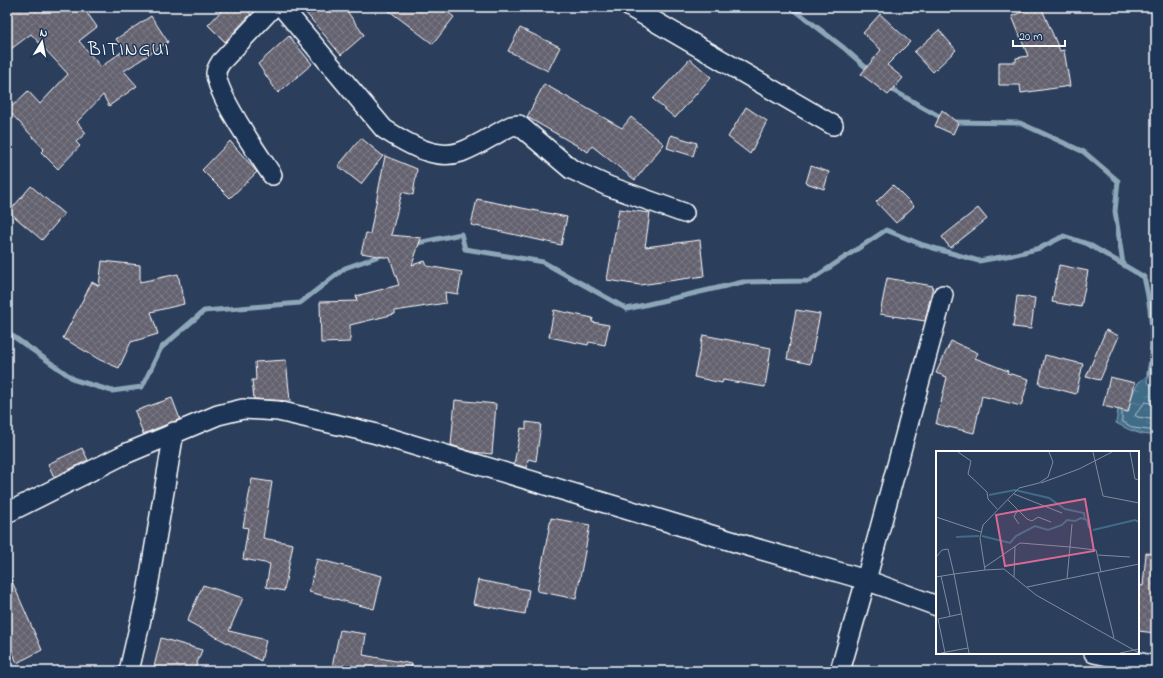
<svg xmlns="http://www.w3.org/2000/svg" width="1163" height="678" viewBox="0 0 1163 678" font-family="'Indie Flower',sans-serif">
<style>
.water{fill:url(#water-ripples);stroke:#8da7b8}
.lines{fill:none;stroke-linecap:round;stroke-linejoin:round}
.shore{stroke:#b3c4cf;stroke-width:1}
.stream{stroke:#8da7b8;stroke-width:5}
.building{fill:url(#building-cross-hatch);stroke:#fff}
.street-casing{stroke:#fff;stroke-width:22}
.street{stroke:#1d3557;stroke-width:19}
.labels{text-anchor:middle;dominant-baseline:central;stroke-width:3;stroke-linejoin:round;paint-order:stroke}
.quarter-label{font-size:19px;letter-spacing:1px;fill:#fff;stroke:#1d3557}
.inset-river{fill:none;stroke:#416c88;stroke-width:2}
.inset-road{fill:none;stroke:#808b9d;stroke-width:1}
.view{fill:#d76994;fill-opacity:0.15;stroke:#d76994;stroke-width:2}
.inset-edge{fill:none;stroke:#fff;stroke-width:2}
</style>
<defs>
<pattern id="water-ripples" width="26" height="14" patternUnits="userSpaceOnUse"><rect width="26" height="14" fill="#416c88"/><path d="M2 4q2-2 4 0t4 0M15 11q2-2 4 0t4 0" fill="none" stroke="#5e829a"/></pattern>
<pattern id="building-cross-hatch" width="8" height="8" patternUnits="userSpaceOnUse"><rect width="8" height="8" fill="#656270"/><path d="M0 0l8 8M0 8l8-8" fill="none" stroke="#7c7a85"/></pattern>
</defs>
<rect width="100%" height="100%" fill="#2b3e5c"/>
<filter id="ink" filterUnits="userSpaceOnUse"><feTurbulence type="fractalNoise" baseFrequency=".025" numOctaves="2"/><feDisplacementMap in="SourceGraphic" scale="8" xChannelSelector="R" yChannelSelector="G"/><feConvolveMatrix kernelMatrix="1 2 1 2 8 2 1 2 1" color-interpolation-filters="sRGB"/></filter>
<g filter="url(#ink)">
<path class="water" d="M1149 374 1147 382 1156 389V435C1141 436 1129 430 1116 423L1118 410 1131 397 1138 383Z"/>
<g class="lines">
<g class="shore">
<path d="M1156 404 1145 402 1135 415 1138 417 1156 420"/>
<path d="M1122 412V421L1133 428 1156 431"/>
</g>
<g class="stream">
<path d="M791 7 844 48 871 72"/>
<path d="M887 87 944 119"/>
<path d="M952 122 1020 123 1084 152 1118 181 1115 211 1123 264"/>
<path d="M413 244 461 234 465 249 543 262 627 309 743 282 809 281 886 230 923 245 979 261 1012 255 1040 248 1064 236 1088 244 1144 277C1152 310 1155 341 1149 374"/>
<path d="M7 332 75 380 112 391 142 387 161 348 204 311 300 303 345 268 385 254"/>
</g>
</g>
<g class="building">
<path d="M7 7H83L97 27 79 41 101 67 124 50 116 39 151 16 168 42 124 71 137 86 109 106 103 95 77 122 86 133 76 142 80 146 58 169 41 152 44 149 8 110 28 91 40 104 68 74 31 34 7 52Z"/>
<path d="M225 7H243L251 14 225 42 208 25Z"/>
<path d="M301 7H344L364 35 341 55Z"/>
<path d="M384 7H441L454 17 433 44Z"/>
<path d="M1034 7H1041L1060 51 1064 50 1070 86 1021 93 1020 85H999V62H1016V58L1028 56 1012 16Z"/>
<path d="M880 14 910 42 887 65 903 78 888 95 861 74 881 50 863 33Z"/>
<path d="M520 28 560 47 548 71 508 51Z"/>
<path d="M939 30 956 50 933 72 914 52Z"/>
<path d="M289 36 312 64 278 93 258 64Z"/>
<path d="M690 59 711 77 675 118 653 99Z"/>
<path d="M544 84 622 128 631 117 664 144 635 180 592 146 588 152 527 117Z"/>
<path d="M746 107 767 121 750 154 728 137Z"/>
<path d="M942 110 958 123 953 134 935 126Z"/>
<path d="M671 135 697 143 693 156 667 148Z"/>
<path d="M361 138 383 156 361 184 338 166Z"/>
<path d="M230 141 257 172 230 198 202 170Z"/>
<path d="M385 156 417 169 413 195 402 192 391 235 421 238 412 265 425 261 427 266 462 272 458 294 445 292 446 303 395 311V314L350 325V342L321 343 320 302 357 301 356 296 399 285 390 258 361 253 366 233 370 234Z"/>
<path d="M811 166 829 172 824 189 806 183Z"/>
<path d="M893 185 914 206 896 223 876 202Z"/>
<path d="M31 186 64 214 42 240 9 212Z"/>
<path d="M477 199 567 217 561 245 471 225Z"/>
<path d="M978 208 987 219 950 248 942 237Z"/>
<path d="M619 209 650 213 645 247 700 240 704 276 640 285 607 280Z"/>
<path d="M102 261 140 265V282L178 274 184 304 151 312 158 334 131 342 119 368 100 360 63 338 92 282 99 286Z"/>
<path d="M1059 265 1088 271 1081 307 1052 302Z"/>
<path d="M887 278 933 286 925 321 880 314Z"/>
<path d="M1017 296 1035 298 1031 329 1013 327Z"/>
<path d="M554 310 593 318 592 322 609 325 605 345 589 342 588 345 549 337Z"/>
<path d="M796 310 820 314 810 364 787 359Z"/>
<path d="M1106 330 1119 336 1100 380 1086 377Z"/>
<path d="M703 335 771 348 765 387 723 380 722 383 694 377Z"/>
<path d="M951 341 978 353 975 358 1008 371 1007 373 1029 379 1021 406 982 396 974 433 936 424 947 377 936 373Z"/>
<path d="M1045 355 1083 364 1076 394 1039 384Z"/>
<path d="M286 360 290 401 254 399 252 380H256L255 362Z"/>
<path d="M1110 377 1135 383 1128 412 1103 406Z"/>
<path d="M172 398 180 419 143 434 135 411Z"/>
<path d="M455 400 496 404 492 454 473 452 451 445Z"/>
<path d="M526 422 541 424 536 461 528 459 527 468 514 464 521 428 526 429Z"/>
<path d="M82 448 88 460 54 477 48 464Z"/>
<path d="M252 479 272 482 263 538 293 544 284 591 266 587 270 564 243 559 248 528 243 527Z"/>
<path d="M551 518 590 525 576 599 537 591Z"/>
<path d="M1146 553 1156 554V633L1138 631V585L1143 586Z"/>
<path d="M317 559 382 576 374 609 309 592Z"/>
<path d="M7 570 42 650 17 663 7 639Z"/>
<path d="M478 580 529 590 525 614 473 604Z"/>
<path d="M203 585 243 598 229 631 266 640 261 661 187 621Z"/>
<path d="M340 630 366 634 363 655 412 664 411 671H331Z"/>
<path d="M161 638 202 650 194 671H153Z"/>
</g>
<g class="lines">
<defs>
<g id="street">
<path d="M282 7 384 129C406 143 435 161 461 152 478 146 495 134 511 126L519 125 571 169 608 186 684 213"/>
<path d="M630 7 833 125"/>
<path d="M272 175C258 154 217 96 216 73 216 70 219 65 221 62L273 7"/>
<path d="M7 513 125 454 218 415 243 409 278 411 373 433 748 546 866 580 840 671"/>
<path d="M937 606 866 580 943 295"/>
<path d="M1094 653 1156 666"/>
<path d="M129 671 147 593 174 432"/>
</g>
</defs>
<use href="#street" class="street-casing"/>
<use href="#street" class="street"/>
</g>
</g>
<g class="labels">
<g class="quarter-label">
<text x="129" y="50">BITINGUI</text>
</g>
</g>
<g transform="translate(936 451)">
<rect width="203" height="203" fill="#2b3e5c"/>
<path class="inset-river" d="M53 44 79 39 113 47 129 58 148 62 149 68M157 79 199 69 203 71M46 85 74 92 80 85 99 75 112 79 126 74 131 69 139 70 145 67 151 69 153 77M20 86 43 85"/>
<path class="inset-road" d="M22 1 35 10 32 23 51 41 52 48 61 58M157 1 167 45 203 52M194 1 199 28 203 29M105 32 143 18 176 1M78 43 126 62M72 49 91 68 96 70 102 66 115 71M81 60 78 66 83 73M0 66 45 81M136 73 134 96 160 99 165 121M162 104 194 106M0 106 6 99 12 98 18 123 0 126M49 116 84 92 134 96 131 128M49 119 68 118 100 144 203 202M162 122 178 187M5 125 14 165M78 126 79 95M91 136 203 113M5 202 32 197M9 202 2 168 25 163M33 202 18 123 49 119 44 87 47 74 83 37 103 32 112 26 117 11 113 1M184 202 203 198"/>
<path class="view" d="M149 48 158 100 69 115 60 64Z"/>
<rect width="203" height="203" class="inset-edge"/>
</g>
<rect width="1163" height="678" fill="none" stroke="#1d3557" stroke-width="24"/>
<rect x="12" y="12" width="1139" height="654" fill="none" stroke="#fff" stroke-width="1.5" filter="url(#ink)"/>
<g transform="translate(42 42) rotate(10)" stroke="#1d3557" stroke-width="3" paint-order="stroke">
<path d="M0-3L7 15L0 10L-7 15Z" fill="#ffffff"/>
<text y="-6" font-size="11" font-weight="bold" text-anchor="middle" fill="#ffffff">N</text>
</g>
<path d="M1013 40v6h52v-6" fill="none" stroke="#ffffff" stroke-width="2"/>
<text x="1019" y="40" font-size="12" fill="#ffffff" stroke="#1d3557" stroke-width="3" paint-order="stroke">20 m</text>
</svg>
